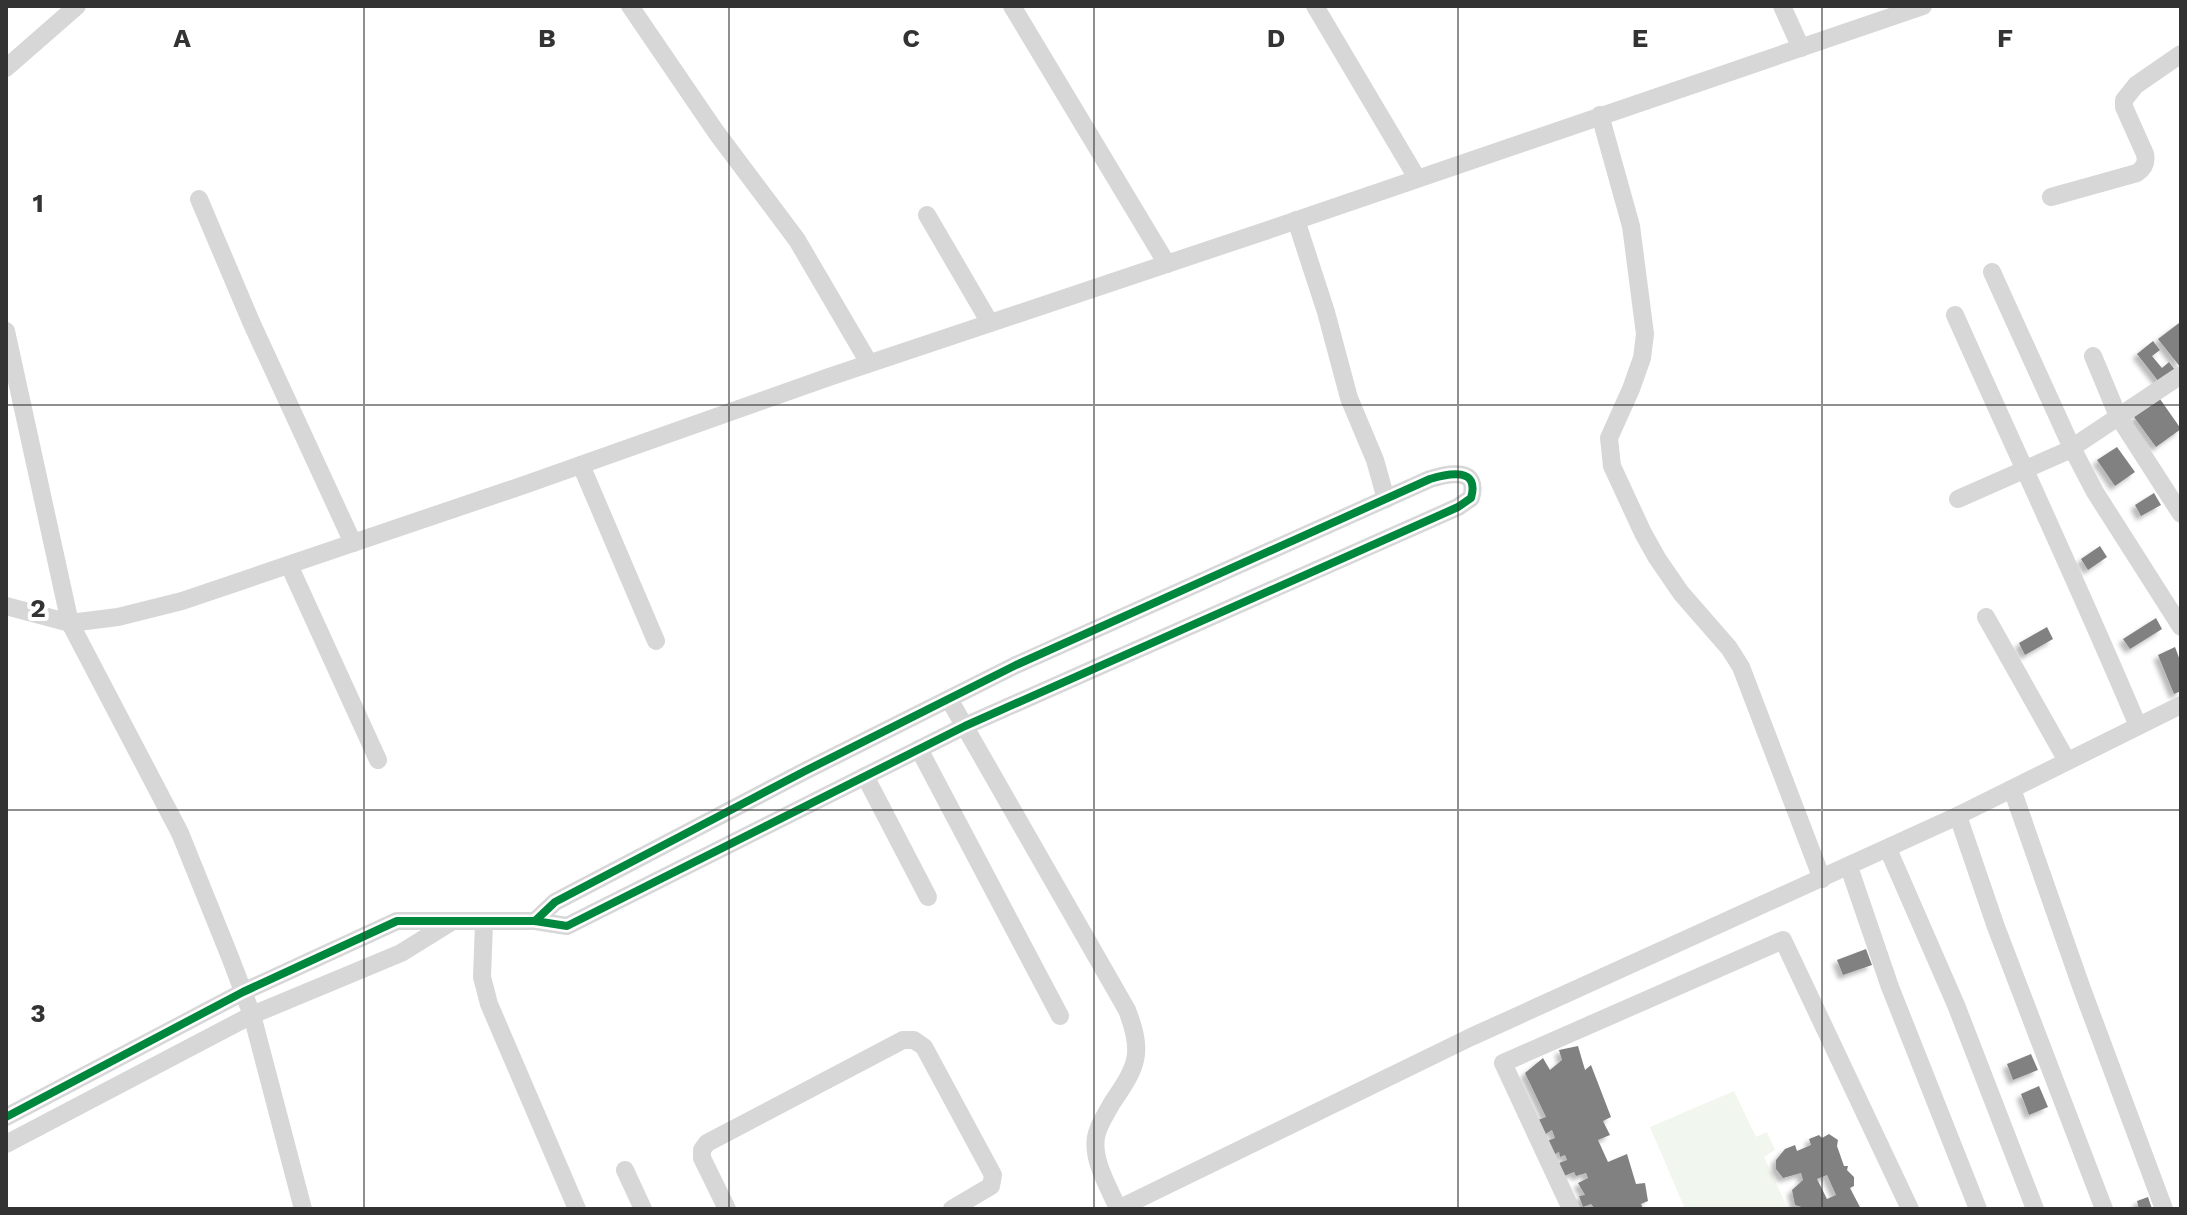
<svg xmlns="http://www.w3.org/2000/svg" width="2187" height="1215" viewBox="0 0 2187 1215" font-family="'Work Sans',sans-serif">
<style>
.green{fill:#f1f6ee}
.building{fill:#818181;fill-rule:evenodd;filter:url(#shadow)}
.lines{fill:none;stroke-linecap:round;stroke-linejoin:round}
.minor{stroke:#d7d7d7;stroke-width:18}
.cycleway-casing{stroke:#fff;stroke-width:13}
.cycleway{stroke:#00873e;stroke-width:8}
.grid{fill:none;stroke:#333;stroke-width:2;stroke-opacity:0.55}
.grid-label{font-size:26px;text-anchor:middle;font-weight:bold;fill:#333;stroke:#fff;stroke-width:8;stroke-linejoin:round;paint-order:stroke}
</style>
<defs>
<filter id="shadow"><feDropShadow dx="-4.5" dy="4.5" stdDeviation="2" flood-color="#0004"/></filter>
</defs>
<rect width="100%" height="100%" fill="#fff"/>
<path class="green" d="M1734 1091 1756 1137 1767 1132 1775 1150 1764 1157 1788 1209H1685L1650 1127Z"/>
<g class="building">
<path d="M2179 323 2181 325V368L2158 339Z"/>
<path d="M2153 341 2160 350 2152 356 2162 368 2169 362 2175 370 2159 382 2137 354Z"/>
<path d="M2160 399 2181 429 2156 447 2134 417Z"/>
<path d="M2117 447 2135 472 2115 486 2097 460Z"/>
<path d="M2154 493 2161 505 2141 516 2135 505Z"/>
<path d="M2100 546 2107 557 2088 570 2081 559Z"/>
<path d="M2156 618 2162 629 2130 649 2123 639Z"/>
<path d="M2047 627 2053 639 2025 655 2019 643Z"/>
<path d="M2175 647 2181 663V691L2174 694 2158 655Z"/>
<path d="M1866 949 1872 965 1843 975 1837 960Z"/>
<path d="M1578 1046 1585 1070 1591 1065 1611 1117 1603 1121 1610 1135 1598 1140 1608 1162 1627 1154 1636 1184 1645 1183 1648 1201 1641 1204 1643 1209H1595L1591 1204 1583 1207 1579 1196 1585 1195 1578 1183 1588 1178 1586 1173 1576 1176 1574 1172 1564 1176 1559 1163 1567 1160 1565 1155 1560 1157 1559 1152 1549 1157 1544 1142 1555 1138 1552 1130 1544 1135 1538 1120 1546 1117 1525 1073 1543 1058 1550 1070 1562 1060 1559 1050Z"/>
<path d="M2031 1054 2038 1070 2013 1080 2007 1064Z"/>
<path d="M2039 1086 2048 1107 2029 1115 2021 1094Z"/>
<path d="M1829 1134 1838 1140 1837 1146 1844 1166H1848L1847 1170 1854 1177V1186L1850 1188 1861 1209H1808L1795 1205 1792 1190 1803 1180 1801 1173 1783 1178 1776 1169V1160L1785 1149 1795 1145 1797 1151 1811 1145 1809 1139 1819 1135 1822 1138ZM1827 1175 1836 1195 1827 1199 1817 1179Z"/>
<path d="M2148 1197 2152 1209H2139L2137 1201Z"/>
</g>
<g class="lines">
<g class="minor">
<path d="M630 6 716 132 797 240 869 363"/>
<path d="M1012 6 1167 264"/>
<path d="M1315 6 1417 178"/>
<path d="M1782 6 1801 48"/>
<path d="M6 68 77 6"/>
<path d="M1600 115 1631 226 1645 334 1642 358 1631 389 1609 438 1612 466 1643 533 1657 558 1681 593 1729 648 1741 667 1822 879"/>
<path d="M2051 197 2137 173C2144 168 2147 163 2145 154L2124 107V100L2136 85 2181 54"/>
<path d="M199 199 252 324 353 543"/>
<path d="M927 215 990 323"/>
<path d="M1296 220 1326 312 1349 398 1375 460 1386 499"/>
<path d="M1992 272 2072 448 2095 492 2181 627"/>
<path d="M1955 315C2016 452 2080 588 2138 726"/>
<path d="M6 331 70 623 180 833 230 957 252 1015 303 1209"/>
<path d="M2093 356 2118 416 2181 514"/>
<path d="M581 465 656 641"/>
<path d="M1958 499 2067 451 2181 375"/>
<path d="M289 565 378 760"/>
<path d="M6 606 70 623 118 617 182 601 527 484 829 377 1274 228 1923 6"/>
<path d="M1986 617 2067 761"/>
<path d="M949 699 1127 1010C1144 1054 1137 1066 1112 1103 1106 1114 1098 1125 1096 1137 1092 1161 1109 1187 1118 1209"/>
<path d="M919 749 1060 1016"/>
<path d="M865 776 928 897"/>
<path d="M2012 789 2082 989 2164 1209"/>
<path d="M1958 816 1996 927 2104 1209"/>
<path d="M1888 849 1956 1005 2035 1209"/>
<path d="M1849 867 1890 987 1978 1209"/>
<path d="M484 922 482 977 489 1004 577 1209"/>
<path d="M6 1117 243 992 397 921H535L567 926 965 726 1458 507 1471 498C1480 467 1449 473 1430 479L1016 665 805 771 555 902 535 921"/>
<path d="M6 1144 252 1015 401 953 451 922"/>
<path d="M625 1170 643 1209"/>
<path d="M727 1209 702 1158V1150L707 1143 903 1040H914L924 1047 993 1175 991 1186 952 1209"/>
<path d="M1118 1209 1471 1037 1953 818 2181 705"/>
<path d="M1571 1209 1503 1063 1783 940 1910 1209"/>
</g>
<defs>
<path id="cycleway" d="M6 1117 243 992 397 921H535L567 926 965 726 1458 507 1471 498C1480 467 1449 473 1430 479L1016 665 805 771 555 902 535 921"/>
</defs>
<use href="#cycleway" class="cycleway-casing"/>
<use href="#cycleway" class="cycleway"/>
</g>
<path class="grid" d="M364 6V1209M729 6V1209M1094 6V1209M1458 6V1209M1822 6V1209M6 405H2181M6 810H2181"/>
<g class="grid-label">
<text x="182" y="47">A</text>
<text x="547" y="47">B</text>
<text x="911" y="47">C</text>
<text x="1276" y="47">D</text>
<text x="1640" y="47">E</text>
<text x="2005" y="47">F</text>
<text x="38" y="212">1</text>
<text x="38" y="617">2</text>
<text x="38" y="1022">3</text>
</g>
<rect width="2187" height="1215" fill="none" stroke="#333333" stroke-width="16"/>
</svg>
